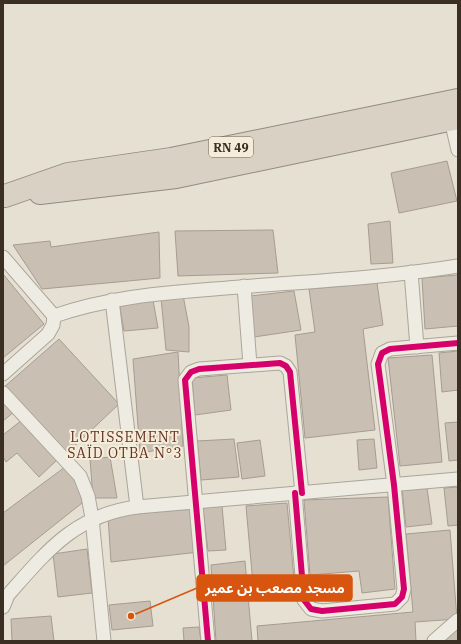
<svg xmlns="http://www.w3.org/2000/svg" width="461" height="644" viewBox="0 0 461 644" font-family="'IBM Plex Serif','Noto Sans Arabic',serif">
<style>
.building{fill:#cabfb3;stroke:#a69c91}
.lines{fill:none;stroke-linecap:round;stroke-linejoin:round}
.street-casing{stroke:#aba59a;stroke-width:15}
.highway-casing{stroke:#918b81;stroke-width:24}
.street{stroke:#eeebe3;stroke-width:13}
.highway{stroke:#d9d1c3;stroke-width:22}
.cycleway-casing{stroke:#f5edda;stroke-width:8}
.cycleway{stroke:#d6006c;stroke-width:6}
.labels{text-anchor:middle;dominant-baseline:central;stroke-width:4;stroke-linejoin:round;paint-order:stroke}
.shield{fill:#f5edda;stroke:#736759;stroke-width:1}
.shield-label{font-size:12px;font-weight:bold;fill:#3b2e22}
.neighbourhood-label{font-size:14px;letter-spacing:1px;fill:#663223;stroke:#f5edda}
.leader{fill:none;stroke:#d7550e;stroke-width:1.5}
.callout-dot{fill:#d7550e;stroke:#f5edda;stroke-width:1.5}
.callout{fill:#d7550e;stroke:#d7550e;stroke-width:1.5}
.callout-label{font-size:14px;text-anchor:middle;font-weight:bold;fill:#fff}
</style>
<rect width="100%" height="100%" fill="#e5e0d2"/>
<g class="building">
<path d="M447 161 457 201 399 213 391 173Z"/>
<path d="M390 221 393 263 371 264 368 224Z"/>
<path d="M273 230 278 273 178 276 175 231Z"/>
<path d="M159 232 160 278 42 289 13 245 50 241 51 247Z"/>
<path d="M3 274 44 324 3 358Z"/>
<path d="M458 275V326L425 329 422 278Z"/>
<path d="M377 283 383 325 363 329 375 430 305 438 295 335 315 332 309 289Z"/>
<path d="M294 291 301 330 254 337 250 296Z"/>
<path d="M183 295 189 327V352L166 350 161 298Z"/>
<path d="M153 300 158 328 124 331 119 302Z"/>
<path d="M59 339 119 404 65 455 3 388Z"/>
<path d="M458 351V390L442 392 439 353Z"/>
<path d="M178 352 183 446 140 453 133 359Z"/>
<path d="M432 355 442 462 400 466 388 358Z"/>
<path d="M227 375 231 410 195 415 192 378Z"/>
<path d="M3 398 14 412 3 421Z"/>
<path d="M22 420 57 460 39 477 17 453 6 462 3 457V435Z"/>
<path d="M458 422V460L449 461 445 423Z"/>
<path d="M234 439 239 477 201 480 197 441Z"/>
<path d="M374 439 377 468 359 470 357 440Z"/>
<path d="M260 440 265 476 242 479 237 443Z"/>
<path d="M110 457 117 498H93L90 459Z"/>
<path d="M65 467 87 499 3 566V513Z"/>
<path d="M458 487V525L448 526 444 488Z"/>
<path d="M427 488 432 524 406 527 402 489Z"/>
<path d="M388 497 395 589 362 593 359 571 310 575 304 500Z"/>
<path d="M287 503 294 579 253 584 246 506Z"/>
<path d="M222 506 226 550 208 551 203 508Z"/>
<path d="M191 509 199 552 111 562 108 516Z"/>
<path d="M450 530 457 619 415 622 416 641H258L257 626 413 612 406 534Z"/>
<path d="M87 549 92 593 58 597 53 554Z"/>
<path d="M245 561 252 641H216L211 565Z"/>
<path d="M150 601 153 626 112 630 109 605Z"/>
<path d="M51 616 54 641H12L11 619Z"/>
<path d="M458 626V641H439Z"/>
<path d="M199 627 201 641H184L183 628Z"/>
</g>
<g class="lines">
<defs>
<g id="street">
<path d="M451 120 458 150"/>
<path d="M3 257 54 316"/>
<path d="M411 272 417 347"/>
<path d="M244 286 250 365"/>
<path d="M112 300 137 507"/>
<path d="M3 374 48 334 53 325 54 316C106 298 159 293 214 289 295 282 378 279 458 266"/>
<path d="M3 393 80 476 88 496 92 518 104 641"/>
<path d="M295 493 304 600 311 609 322 611 395 604 402 597 404 589 394 485 378 364 382 353 390 349 458 343"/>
<path d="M3 607 8 595C47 551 75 515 137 507L458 479"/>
<path d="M208 641 185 380 191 372 199 369 280 363 286 366 290 372 302 493"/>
<path d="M434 641 458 620"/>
</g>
<g id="highway">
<path d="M40 193 176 177 458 118"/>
<path d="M5 196 68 174 171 159 458 100"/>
</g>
</defs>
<use href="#street" class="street-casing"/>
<use href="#highway" class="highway-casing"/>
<use href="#street" class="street"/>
<use href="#highway" class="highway"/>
<defs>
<g id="cycleway">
<path d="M295 493 304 600 311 609 322 611 395 604 402 597 404 589 394 485 378 364 382 353 390 349 458 343"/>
<path d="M208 641 185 380 191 372 199 369 280 363 286 366 290 372 302 493"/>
</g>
</defs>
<use href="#cycleway" class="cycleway-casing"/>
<use href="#cycleway" class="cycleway"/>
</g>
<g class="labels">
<rect class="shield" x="209" y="137" width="44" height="20" rx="3"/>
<g class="shield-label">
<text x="231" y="147">RN 49</text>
</g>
<g class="neighbourhood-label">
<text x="125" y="437">LOTISSEMENT<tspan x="125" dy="16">SAÏD OTBA N°3</tspan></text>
</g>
</g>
<path class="leader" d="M131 616L197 588"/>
<circle class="callout-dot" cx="131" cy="616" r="4"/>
<rect class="callout" x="197" y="575" width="155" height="26" rx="4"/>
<g class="callout-label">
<text x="275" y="593">مسجد مصعب بن عمير</text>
</g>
<rect width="461" height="644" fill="none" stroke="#3b2e22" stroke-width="8"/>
</svg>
